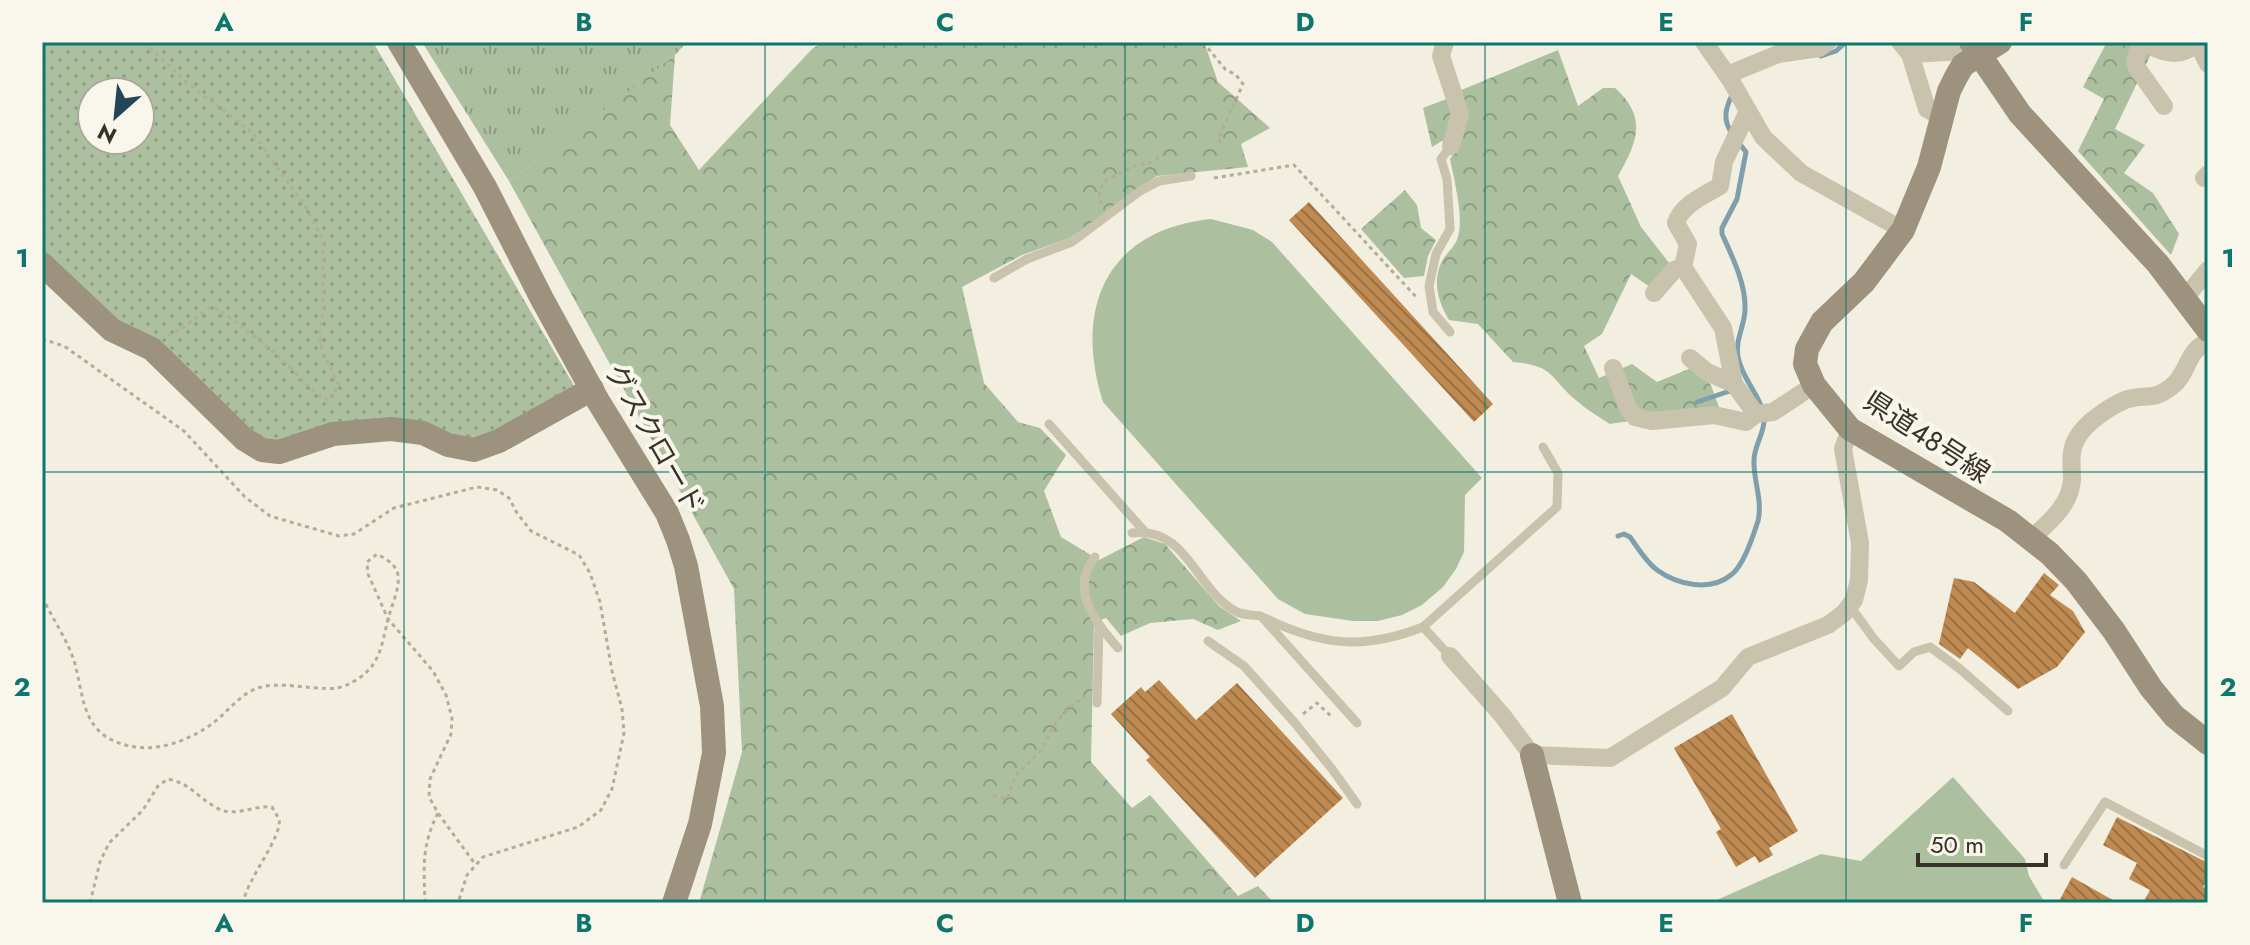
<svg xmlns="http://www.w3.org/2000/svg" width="2250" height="945" viewBox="0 0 2250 945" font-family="Jost,'Noto Sans JP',sans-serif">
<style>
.grass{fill:url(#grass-dots);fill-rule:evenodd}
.forest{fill:url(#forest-crowns)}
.park{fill:url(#park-tufts)}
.garden{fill:#acc0a0}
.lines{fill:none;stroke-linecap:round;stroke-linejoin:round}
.stream{stroke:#809fad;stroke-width:5}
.building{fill:url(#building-back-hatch)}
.path{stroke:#b5ac96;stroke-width:3;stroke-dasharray:4 4;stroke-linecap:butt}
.lane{stroke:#c9c2ac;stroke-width:9}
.street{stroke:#c9c2ac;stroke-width:18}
.secondary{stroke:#9d927d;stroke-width:24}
.grid{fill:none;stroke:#0f766e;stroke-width:2;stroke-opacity:0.55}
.labels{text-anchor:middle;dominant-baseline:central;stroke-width:8;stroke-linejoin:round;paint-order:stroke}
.street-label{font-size:28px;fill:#38322b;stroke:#f9f7ec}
.neatline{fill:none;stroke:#0f766e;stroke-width:3}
.grid-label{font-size:26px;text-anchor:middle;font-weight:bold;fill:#0f766e}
</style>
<defs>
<pattern id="grass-dots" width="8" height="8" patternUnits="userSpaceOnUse" patternTransform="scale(2)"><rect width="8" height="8" fill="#acc0a0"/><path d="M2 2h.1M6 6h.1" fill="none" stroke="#8d9d83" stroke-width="1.8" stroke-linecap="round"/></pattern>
<pattern id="forest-crowns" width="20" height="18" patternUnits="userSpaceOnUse" patternTransform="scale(2)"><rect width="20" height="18" fill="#acc0a0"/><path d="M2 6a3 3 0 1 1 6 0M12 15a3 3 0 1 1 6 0" fill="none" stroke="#8d9d83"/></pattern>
<pattern id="park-tufts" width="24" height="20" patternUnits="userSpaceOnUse" patternTransform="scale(2)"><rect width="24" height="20" fill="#acc0a0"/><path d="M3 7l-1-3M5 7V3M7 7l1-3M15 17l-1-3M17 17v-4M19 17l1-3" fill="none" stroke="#8d9d83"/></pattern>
<pattern id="building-back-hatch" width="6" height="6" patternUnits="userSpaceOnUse" patternTransform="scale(2)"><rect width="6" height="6" fill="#be8a51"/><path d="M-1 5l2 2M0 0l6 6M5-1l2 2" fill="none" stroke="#9b7143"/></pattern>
</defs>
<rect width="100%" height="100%" fill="#f2eee0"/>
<path class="grass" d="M42 42H373L576 389 474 443 419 421 267 447 127 329 42 250ZM92 92H140V140H92Z"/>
<g class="forest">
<path d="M823 42H1204L1218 82 1270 128 1241 144 1248 167 1157 176 1070 238 1022 255 962 287 984 383 1018 422 1040 428 1066 455 1044 491 1061 537 1099 560 1144 537 1165 544 1219 606 1241 621 1218 630 1193 619 1150 623 1121 636 1106 618 1094 623 1091 762 1132 808 1150 795 1238 896 1258 886 1274 903H699L742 752 734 589 509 181 675 55 670 125 699 170 812 49Z"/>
<path d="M2107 42H2124L2151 54 2115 129 2145 145 2124 173 2153 193 2179 234 2171 255 2078 151 2104 99 2083 87Z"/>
<path d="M1558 50 1578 106 1603 88H1615C1648 117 1637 143 1618 176L1641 227 1670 264 1650 287 1631 274 1602 334 1584 346 1599 378 1632 364 1657 382 1691 368 1711 385 1720 410 1685 412 1610 424C1599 417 1587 410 1577 401 1550 379 1555 365 1513 362L1478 324 1449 320C1438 302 1432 281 1442 261 1446 254 1454 247 1457 240 1465 219 1454 180 1450 159L1458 147 1459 91Z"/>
<path d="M1449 98 1453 114 1447 143 1442 141 1432 147 1423 108Z"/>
<path d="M1405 190 1417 205 1421 228 1436 240 1428 256 1424 276 1404 278 1361 229Z"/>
</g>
<path class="park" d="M422 42H687L675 55 617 100 509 181Z"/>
<g class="garden">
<path d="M1211 219 1253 230 1272 242 1482 478 1465 495 1464 552 1456 569 1443 587 1422 605 1402 615 1378 621H1353L1305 614 1278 599 1103 402C1073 307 1107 230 1211 219Z"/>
<path d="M1953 777 2025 859 2029 876 2045 903H1710L1821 854 1861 861Z"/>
</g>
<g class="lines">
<g class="stream">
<path d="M1821 56 1836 51 1846 42"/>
<path d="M1733 135C1722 120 1725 109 1733 93"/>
<path d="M1697 402 1730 391"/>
<path d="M1618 536 1624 534 1630 537C1638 548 1646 562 1657 570 1678 585 1710 592 1731 575 1744 565 1753 536 1758 521 1763 500 1753 480 1754 460 1754 446 1765 432 1764 419 1762 396 1742 380 1738 357 1735 338 1745 326 1745 309 1746 284 1732 256 1722 234V228L1737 199 1746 152 1739 143"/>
</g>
</g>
<g class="building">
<path d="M1309 202 1493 404 1474 422 1289 220Z"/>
<path d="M2044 573 2059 585 2050 595 2073 611 2085 632 2057 667 2018 689 1968 648 1960 659 1939 644 1954 578 1974 582 2015 613Z"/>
<path d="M1159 680 1196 720 1237 683 1343 798 1255 878 1146 760 1150 757 1111 714 1141 687 1145 692Z"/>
<path d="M1732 714 1798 831 1769 848 1773 855 1759 863 1755 856 1736 867 1716 832 1721 829 1674 748Z"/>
<path d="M2117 817 2208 863V878L2203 887 2208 890V903H2143L2150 890 2129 879 2137 863 2103 845Z"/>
<path d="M2072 877 2118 903H2058Z"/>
</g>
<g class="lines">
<g class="path">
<path d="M144 42 187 83 253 133 307 209 323 240V312L319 333 322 351 339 385 330 401C311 392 301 378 287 364 263 342 239 323 212 306L181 329 167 336"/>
<path d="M1203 42 1225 69 1236 75 1243 84 1218 139 1224 147"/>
<path d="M1214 178 1294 165 1418 299"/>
<path d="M1101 204 1099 192 1105 181 1134 166 1153 162 1163 153"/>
<path d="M42 339 64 346 184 431 245 497 270 516 339 536 354 534 394 508 477 487 497 490 509 498 517 513 531 531 579 555 590 573 600 602 612 671 622 709 624 733 612 789 601 810 578 827 483 857 467 875 458 903"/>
<path d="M42 597C51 615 62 632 70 650 84 681 77 723 112 740 144 756 181 745 209 726 224 716 236 699 251 691 278 676 324 696 347 685 382 668 380 648 389 616 392 604 400 588 398 575 396 564 386 559 377 554L367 562 368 574 388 619 433 671 446 695 452 718 451 734 430 779 429 797 438 813 475 864"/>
<path d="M1303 714 1317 703 1333 718"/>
<path d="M993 795 1007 799 1016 775 1040 752 1056 722 1069 708 1085 696"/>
<path d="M90 903 100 862 109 843 143 810 158 786 168 779C190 783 198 798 217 808 234 818 253 805 272 807 274 811 277 815 279 819 283 836 247 879 243 903"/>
<path d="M425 903C424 868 421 846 438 813"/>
</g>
<g class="lane">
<path d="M994 278 1027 259 1072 242 1140 191 1159 181 1191 176"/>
<path d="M1450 332 1433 312 1429 286 1436 254 1450 229 1447 179 1441 159 1451 146"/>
<path d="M1049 424 1145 532"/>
<path d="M1132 533C1188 526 1195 590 1237 612 1244 615 1253 615 1261 616L1357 723"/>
<path d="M1095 557C1069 590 1095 622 1118 648"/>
<path d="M1850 606 1874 639 1899 666 1914 652 1930 647 1960 669 2008 711"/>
<path d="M1265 618C1322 646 1364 650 1423 627L1450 656"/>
<path d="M1423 627 1557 507 1558 473 1543 447"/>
<path d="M1208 641 1244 666 1294 722 1332 769 1357 804"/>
<path d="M1097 703 1099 625"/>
<path d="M2064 865 2105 802 2208 856"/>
</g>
<g class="street">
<path d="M1445 42 1441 56 1460 114 1451 146"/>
<path d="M1704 42 1730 79 1763 137 1801 173 1903 230"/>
<path d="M1900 42 1910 54 1927 109 1942 117"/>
<path d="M2140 42 2135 61 2137 68 2164 106"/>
<path d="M2141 42C2167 53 2176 60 2200 42"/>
<path d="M2197 42 2208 64"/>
<path d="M1910 54 1948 52 1972 43"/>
<path d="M1727 75 1778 54 1819 48 1828 42"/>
<path d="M1748 111 1724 162 1720 186C1705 195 1681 205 1676 223L1688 244 1683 267 1723 328 1734 384 1756 414"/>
<path d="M2204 178 2208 174"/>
<path d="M1654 293 1674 270 1683 267"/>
<path d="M2185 298 2208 270"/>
<path d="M1690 358 1707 372 1734 384"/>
<path d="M1613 368 1628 408 1635 417 1652 421 1714 415 1746 422 1756 414 1773 412 1814 385"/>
<path d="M2031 539C2049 522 2070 506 2072 480 2072 465 2069 451 2077 438 2085 423 2109 407 2125 400 2144 393 2152 402 2171 387 2189 374 2186 350 2208 342"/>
<path d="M1450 656 1502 715 1532 755 1610 758 1722 688 1748 657 1828 625 1844 613 1854 600 1859 580 1860 543 1843 449 1850 429"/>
</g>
<g class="secondary">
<path d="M399 42 485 187 542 299 598 401 667 513 678 540 686 566 712 706 714 753 700 824 674 903"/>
<path d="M1971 42 2020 114 2158 264 2208 330"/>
<path d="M2000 42 1963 65 1956 77 1949 91 1929 167 1903 230 1864 282 1822 322 1807 349 1805 364 1814 385 1850 429 2008 521 2050 554 2076 581 2114 631 2151 688 2174 716 2208 743"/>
<path d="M42 264 112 330 152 349 244 439 262 450 279 452 333 434 391 429 423 433 448 445 474 450 499 441 592 389"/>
<path d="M1532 755 1570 903"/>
</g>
</g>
<path class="grid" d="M404 42V903M765 42V903M1125 42V903M1485 42V903M1846 42V903M42 472H2208"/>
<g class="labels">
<g class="street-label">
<text transform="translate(1927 437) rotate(33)">県道48号線</text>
<text transform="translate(655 439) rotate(60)">グスクロード</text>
</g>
</g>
<rect width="2250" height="945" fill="none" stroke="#f9f7ec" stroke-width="88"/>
<g transform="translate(116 116) rotate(207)"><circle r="38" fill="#f9f7ec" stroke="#aca89f" stroke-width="2"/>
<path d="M0-6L14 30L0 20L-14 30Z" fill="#224557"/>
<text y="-12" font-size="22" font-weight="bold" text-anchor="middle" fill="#38322b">N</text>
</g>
<path d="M1918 853v12h128v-12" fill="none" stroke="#38322b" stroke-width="4"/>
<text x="1930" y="853" font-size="24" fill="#38322b" stroke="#f9f7ec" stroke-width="6" paint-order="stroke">50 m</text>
<rect x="44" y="44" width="2162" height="857" class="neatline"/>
<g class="grid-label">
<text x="224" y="31">A</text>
<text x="584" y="31">B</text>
<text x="945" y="31">C</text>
<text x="1305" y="31">D</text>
<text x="1666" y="31">E</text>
<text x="2026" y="31">F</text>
<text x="22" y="267">1</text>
<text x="2228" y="267">1</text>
<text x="22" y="696">2</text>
<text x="2228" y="696">2</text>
<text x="224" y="932">A</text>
<text x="584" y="932">B</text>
<text x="945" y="932">C</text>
<text x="1305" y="932">D</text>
<text x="1666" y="932">E</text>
<text x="2026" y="932">F</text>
</g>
</svg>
